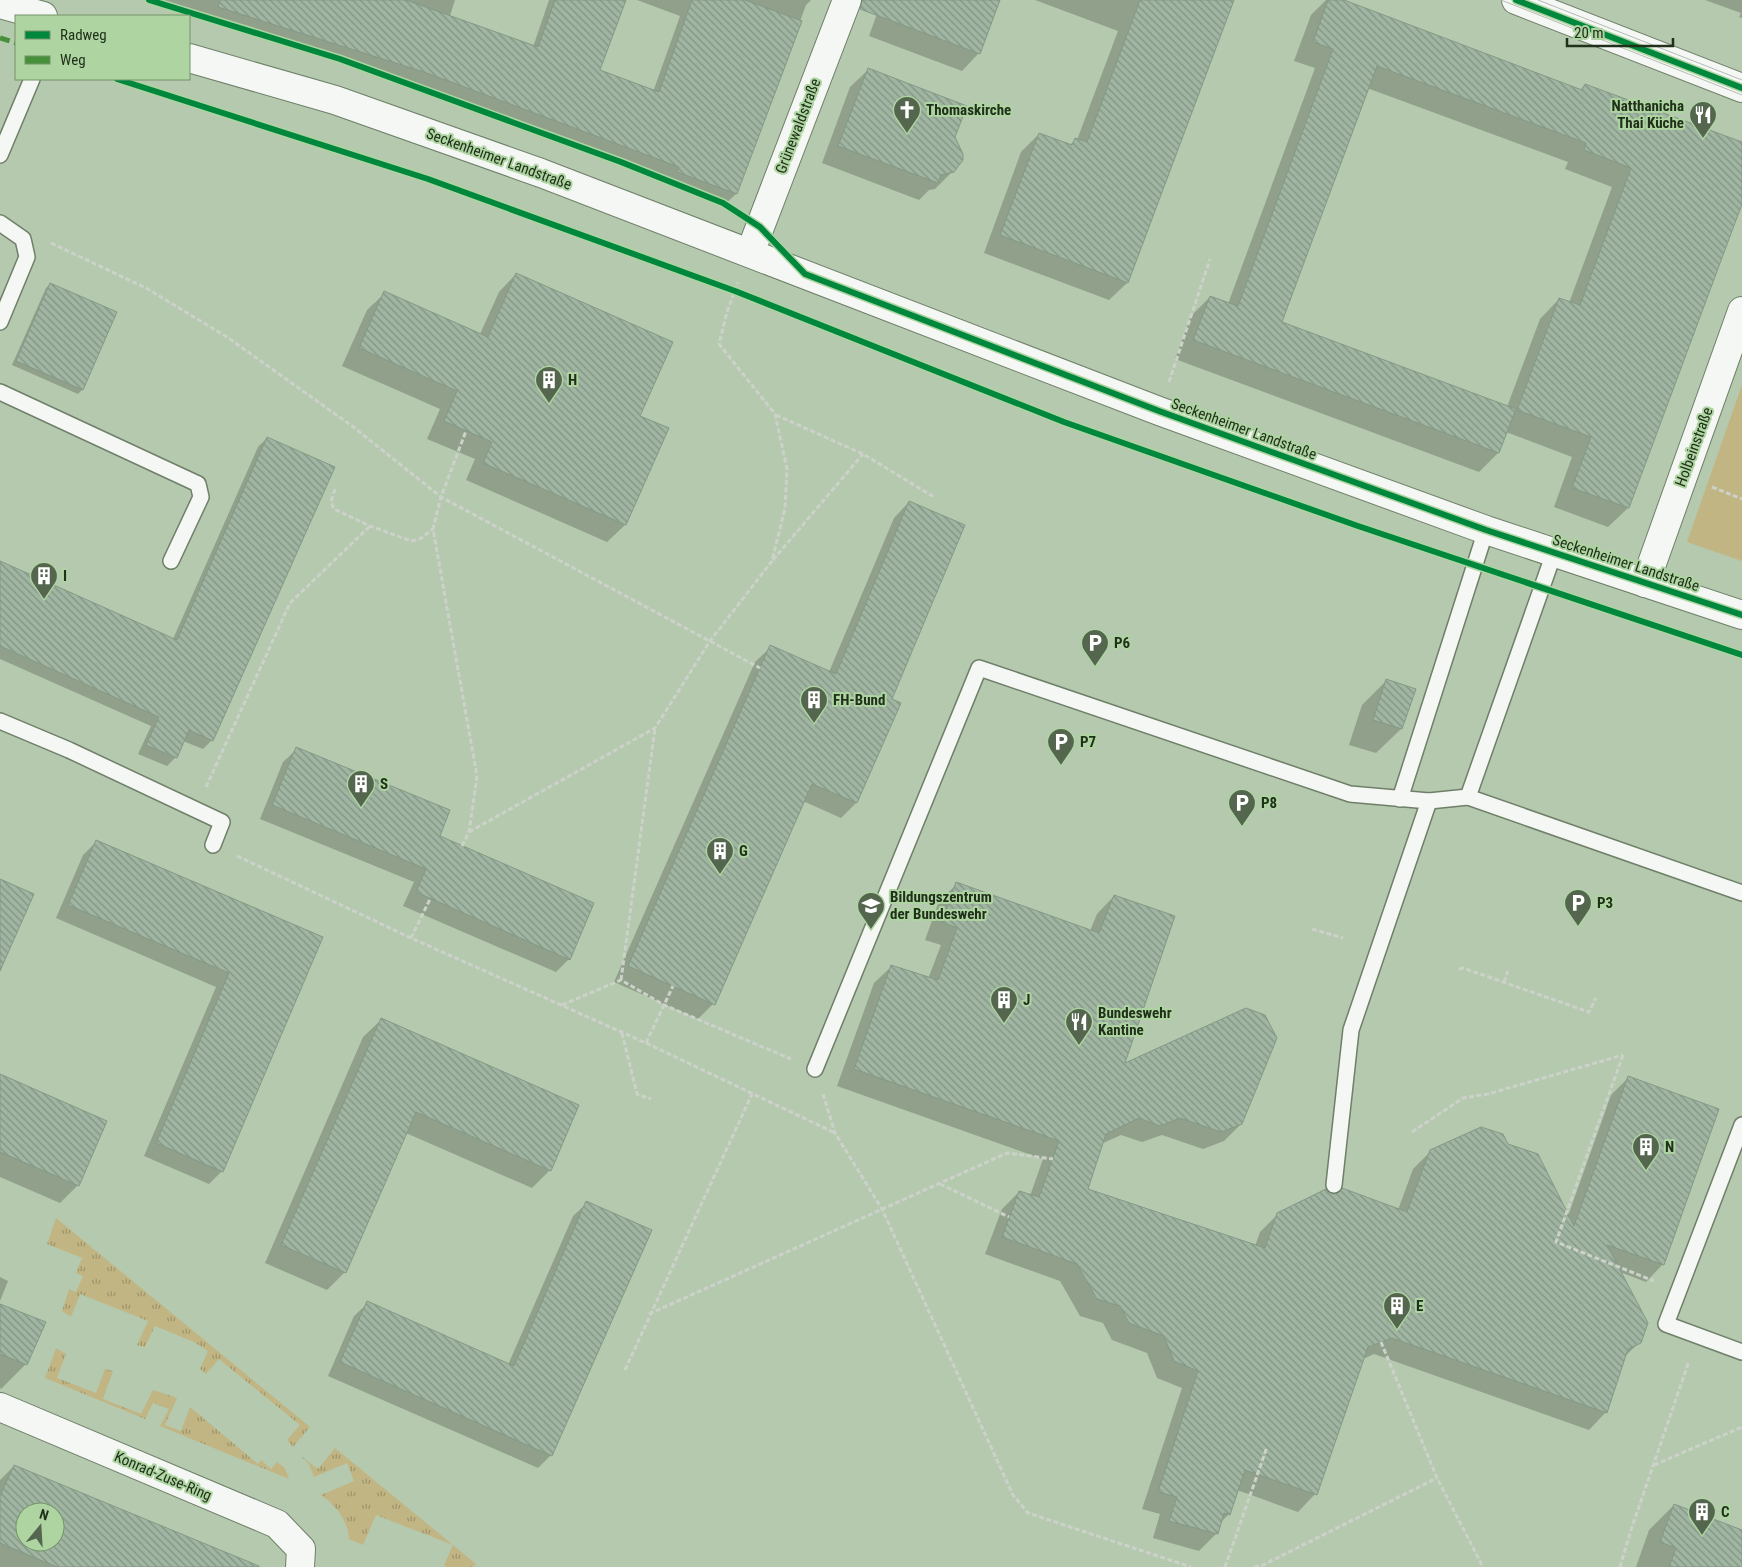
<svg xmlns="http://www.w3.org/2000/svg" width="1742" height="1567" viewBox="0 0 1742 1567" font-family="'Roboto Condensed',sans-serif">
<style>
.grass{fill:url(#grass-tufts)}
.park{fill:#c2b584}
.shadow{fill:#0003;fill-rule:evenodd}
.building{fill:url(#building-back-hatch);stroke:#849986;fill-rule:evenodd}
.lines{fill:none;stroke-linecap:round;stroke-linejoin:round}
.lane-casing{stroke:#6f7f69;stroke-width:18}
.street-casing{stroke:#6f7f69;stroke-width:30}
.secondary-casing{stroke:#6f7f69;stroke-width:30}
.path{stroke:#ccd2ca;stroke-width:3;stroke-dasharray:5 2.5;stroke-linecap:butt}
.lane{stroke:#f4f7f3;stroke-width:15}
.street{stroke:#f4f7f3;stroke-width:28}
.secondary{stroke:#f4f7f3;stroke-width:28}
.tram{stroke:#b6bbb4;stroke-width:1}
.quiet{stroke:#47903a;stroke-width:5;stroke-dasharray:10 5;stroke-linecap:butt}
.cycleway-casing{stroke:#aed5a1;stroke-width:9}
.cycleway{stroke:#00873e;stroke-width:6}
.labels{text-anchor:middle;dominant-baseline:central;stroke-width:4;stroke-linejoin:round;paint-order:stroke}
.poi-label{font-size:15px;font-weight:bold;fill:#20301b;stroke:#aed5a1;text-anchor:start}
.street-label{font-size:15px;fill:#20301b;stroke:#aed5a1}
</style>
<defs>
<pattern id="grass-tufts" width="24" height="20" patternUnits="userSpaceOnUse" patternTransform="scale(1.25)"><rect width="24" height="20" fill="#c2b584"/><path d="M3 7l-1-3M5 7V3M7 7l1-3M15 17l-1-3M17 17v-4M19 17l1-3" fill="none" stroke="#9d946b"/></pattern>
<pattern id="building-back-hatch" width="6" height="6" patternUnits="userSpaceOnUse" patternTransform="scale(1.25)"><rect width="6" height="6" fill="#a0b5a2"/><path d="M-1 5l2 2M0 0l6 6M5-1l2 2" fill="none" stroke="#829483"/></pattern>
</defs>
<rect width="100%" height="100%" fill="#b4c9ad"/>
<g class="grass">
<path d="M56 1218 310 1427 293 1447 287 1440 300 1425 219 1359 206 1374 200 1369 208 1351 194 1342 155 1326 145 1347 137 1345 148 1321 80 1294 71 1317 62 1311 69 1289 76 1292 83 1276 76 1273 82 1258 47 1244Z"/>
<path d="M56 1348 66 1354 57 1378 96 1393 105 1369 113 1371 103 1399 141 1414 153 1390 177 1398 165 1425 181 1431 190 1407 258 1464 261 1460 271 1469 277 1462 285 1468 289 1479 160 1426 169 1409 153 1403 145 1419 45 1378Z"/>
<path d="M335 1448 476 1564 473 1567H446L444 1565 453 1545 376 1515 363 1545 349 1539C348 1520 336 1506 321 1495L354 1481 347 1463 314 1477 309 1464 300 1455 318 1469Z"/>
</g>
<path class="park" d="M1742 385V561L1687 542Z"/>
<g class="shadow">
<path d="M145 0H455L450 16 533 47 549 0H625L598 71 653 92 680 16 637 0H811L806 5 736 194 725 204 667 183 669 178 416 83 225 22Z"/>
<path d="M882 0H999L979 53 962 71 869 36Z"/>
<path d="M1035 0H1232L1127 283 1109 300 984 253 1021 152 1039 134 1069 145 1077 140 1118 31Z"/>
<path d="M1326 0H1340L1579 91 1585 85 1742 143V199L1628 508 1608 527 1554 507 1572 457 1506 432 1498 453 1479 472 1175 359 1191 316 1210 297 1228 304 1315 68 1294 61 1311 15ZM1367 88 1568 162 1565 169 1612 187 1569 303 1559 299 1540 319 1507 407 1281 323Z"/>
<path d="M1705 0H1742V18L1739 17 1741 13Z"/>
<path d="M868 70 954 137 962 160 958 166 935 189 929 190 919 200 822 163 850 87Z"/>
<path d="M516 274 639 417 667 429 625 525 607 542 466 480 475 459 427 439 440 409 342 366 367 310 385 293 480 334 499 292Z"/>
<path d="M50 284 115 313 82 390 78 394 12 365 46 288Z"/>
<path d="M267 438 212 740 203 749 183 741 176 757 167 766 138 754 151 726 0 659V562L173 639 258 447Z"/>
<path d="M909 502 890 699 899 704 856 803 841 818 803 801 713 1004 698 1019 614 982 755 662 771 647 829 672 894 518Z"/>
<path d="M1387 680 1401 729 1376 753 1349 745 1362 705Z"/>
<path d="M297 749 438 837 569 959 556 972 403 906 414 882 260 819 283 762Z"/>
<path d="M96 842 322 937 222 1171 209 1184 144 1156 216 987 56 918 83 855Z"/>
<path d="M957 884 1090 931 1097 914 1114 896 1123 1065 1241 1124 1224 1141 1203 1149 1162 1135 1142 1142 1121 1135 1101 1144 1086 1190 1255 1246 1260 1232 1278 1214 1333 1196 1398 1210 1413 1169 1431 1151 1507 1145 1568 1216 1611 1095 1628 1078 1663 1264 1646 1282 1620 1272 1640 1342 1623 1358 1606 1412 1589 1430 1374 1354 1363 1359 1315 1494 1298 1512 1237 1490 1229 1514 1219 1524 1217 1533 1199 1551 1153 1538 1160 1514 1142 1509 1182 1388 1157 1378 1147 1353 1112 1340 1103 1323 1080 1316 1060 1281 985 1254 1002 1209 1019 1192 1030 1196 1043 1159 837 1086 874 983 892 966 928 979 941 945 925 940 939 901Z"/>
<path d="M381 1020 550 1170 532 1188 406 1133 345 1272 327 1290 265 1263 363 1037Z"/>
<path d="M0 1075 105 1121 77 1186 60 1203 0 1177Z"/>
<path d="M587 1203 551 1455 538 1468 328 1376 354 1316 368 1303 508 1365 573 1216Z"/>
<path d="M0 1277 8 1281 0 1301Z"/>
<path d="M0 1305 26 1364 1 1389 0 1388Z"/>
<path d="M14 1466 257 1567H0V1480ZM25 1512H55V1542H25Z"/>
<path d="M1674 1505 1742 1531V1567H1636L1649 1530Z"/>
</g>
<g class="building">
<path d="M220 0H406L538 47 555 0H626L600 70 659 92 692 0H745L802 21 737 194 677 172 679 167 427 73 218 7Z"/>
<path d="M862 0H1000L980 54 860 9Z"/>
<path d="M1140 0H1234L1128 283 1000 235 1039 133 1072 145 1075 138 1087 142Z"/>
<path d="M1328 0H1344L1582 90 1585 84 1742 142V204L1629 508 1572 488 1591 437 1517 410 1559 298 1580 305 1631 168 1584 150 1586 143 1377 66 1282 322 1516 409 1499 453 1193 340 1210 296 1238 306 1333 49 1313 42Z"/>
<path d="M868 68 967 106 955 137 963 154V160L954 172 941 175 938 183 838 146Z"/>
<path d="M516 273 673 342 640 416 669 428 626 525 483 463 492 442 444 421 457 391 359 348 384 291 488 337Z"/>
<path d="M50 283 117 312 83 390 16 361Z"/>
<path d="M267 437 335 467 213 741 189 730 177 758 146 745 159 717 0 646V561L177 640Z"/>
<path d="M909 501 965 525 892 699 901 703 857 803 812 784 715 1005 628 966 770 645 836 674Z"/>
<path d="M1386 679 1416 689 1402 729 1373 720Z"/>
<path d="M296 747 450 810 440 836 594 903 570 960 416 892 426 869 272 805Z"/>
<path d="M96 840 323 937 223 1172 156 1143 229 973 68 905Z"/>
<path d="M0 879 34 894 0 971Z"/>
<path d="M956 882 1099 933 1114 895 1175 916 1125 1063 1246 1008 1265 1015 1277 1038 1242 1124 1221 1132 1180 1118 1160 1126 1139 1118 1106 1134 1088 1189 1265 1248 1277 1213 1326 1189 1333 1194 1338 1193 1342 1188 1407 1212 1430 1150 1481 1127 1503 1134 1508 1144 1538 1154 1574 1226 1628 1076 1719 1109 1664 1265 1607 1245 1648 1323 1641 1343 1628 1349 1607 1413 1392 1338 1368 1347 1317 1495 1245 1470 1230 1515 1224 1513 1218 1534 1169 1521 1177 1497 1158 1492 1198 1371 1174 1361 1164 1336 1129 1323 1120 1306 1097 1299 1077 1264 1002 1237 1019 1191 1039 1197 1059 1141 854 1069 891 965 938 980 957 928 942 922Z"/>
<path d="M381 1018 579 1105 551 1171 416 1112 346 1273 281 1245Z"/>
<path d="M0 1074 107 1121 79 1186 0 1152Z"/>
<path d="M586 1201 652 1230 552 1456 340 1362 367 1301 514 1366Z"/>
<path d="M0 1304 46 1322 27 1365 0 1354Z"/>
<path d="M14 1465 259 1566V1567H57L0 1543V1496ZM25 1512H55V1542H25Z"/>
<path d="M1674 1504 1742 1530V1567H1669L1676 1548 1660 1542Z"/>
</g>
<g class="lines">
<defs>
<g id="lane">
<path d="M0 155 32 79"/>
<path d="M0 223 23 239 27 257 0 322"/>
<path d="M0 392 198 484 201 497 171 561"/>
<path d="M0 721 69 750 222 822 213 845"/>
<path d="M1468 797 1554 553"/>
<path d="M1400 799 1486 530"/>
<path d="M815 1069 979 668 1350 794 1429 801 1468 797 1742 893"/>
<path d="M1742 1125 1666 1324 1742 1352"/>
<path d="M1334 1185 1351 1030 1429 801"/>
</g>
<g id="street">
<path d="M1516 0 1742 88"/>
<path d="M750 253 847 0"/>
<path d="M1645 583 1742 311"/>
<path d="M0 1407 277 1524 301 1549 300 1567"/>
</g>
<g id="secondary">
<path d="M0 4 43 16"/>
<path d="M189 58 335 100 541 173 1159 411 1486 530 1742 615"/>
</g>
</defs>
<use href="#lane" class="lane-casing"/>
<use href="#street" class="street-casing"/>
<use href="#secondary" class="secondary-casing"/>
<g class="path">
<path d="M51 243 146 288 227 337 352 426 441 497 760 668"/>
<path d="M1169 382 1210 259"/>
<path d="M776 415 863 454 934 497"/>
<path d="M1712 487 1742 499"/>
<path d="M335 489 331 502 334 509 370 526 411 541 420 539 433 529"/>
<path d="M773 560 863 454"/>
<path d="M206 787 290 603 370 526"/>
<path d="M469 832 655 728 710 641 772 561 785 508 787 469 775 414 719 344 727 312 738 282"/>
<path d="M462 846 469 832 477 776 433 529 441 497 466 431"/>
<path d="M237 856 411 938 646 1043 835 1133"/>
<path d="M1312 929 1343 938"/>
<path d="M411 938 430 899"/>
<path d="M1459 969 1463 968 1589 1012 1596 998"/>
<path d="M621 980 655 728"/>
<path d="M1504 982 1508 971"/>
<path d="M562 1005 621 980 664 1005 791 1059"/>
<path d="M622 1033 637 1094 651 1099"/>
<path d="M646 1043 673 986"/>
<path d="M1623 1055 1556 1242 1654 1281"/>
<path d="M823 1094 835 1133 882 1209 1013 1495 1028 1513 1191 1567"/>
<path d="M1412 1132 1463 1098 1488 1094 1623 1055"/>
<path d="M940 1184 1009 1217"/>
<path d="M649 1314 1007 1153 1053 1159"/>
<path d="M1381 1342 1437 1478 1483 1567"/>
<path d="M625 1370 752 1094"/>
<path d="M1654 1465 1742 1427"/>
<path d="M1225 1567 1267 1447"/>
<path d="M1254 1567 1263 1565 1437 1478"/>
<path d="M1620 1567 1631 1530 1689 1361"/>
</g>
<use href="#lane" class="lane"/>
<use href="#street" class="street"/>
<use href="#secondary" class="secondary"/>
<g class="tram">
<path d="M1501 0 1742 95"/>
<path d="M1538 0 1742 80"/>
</g>
<path class="quiet" d="M0 38 16 43"/>
<defs>
<g id="cycleway">
<path d="M149 0 340 59 621 162 723 203 760 227 805 274 1159 411 1486 530 1742 615"/>
<path d="M1516 0 1742 88"/>
<path d="M117 79 428 179 735 291 1064 422 1358 526 1742 655"/>
</g>
</defs>
<use href="#cycleway" class="cycleway-casing"/>
<use href="#cycleway" class="cycleway"/>
</g>
<defs>
<symbol id="church-pin" viewBox="-11 -11 22 30"><path d="M0 17L-7.5 6A9.5 9.5 0 1 1 7.5 6Z" fill="#54664e" stroke="#aed5a1"/><path d="M-1.2-6h2.4v3.5h3.3v2.4h-3.3V6h-2.4V-.1h-3.3v-2.4h3.3Z" fill="#fff"/></symbol>
<symbol id="restaurant-pin" viewBox="-11 -11 22 30"><path d="M0 17L-7.5 6A9.5 9.5 0 1 1 7.5 6Z" fill="#54664e" stroke="#aed5a1"/><path d="M-5-6h1v4h1v-4h1v4h1v-4h1v5L-1.5 .5V6h-2V.5L-5-1ZM5-6V6H3V1.5H1.5Q1.5-4 5-6Z" fill="#fff"/></symbol>
<symbol id="building-pin" viewBox="-11 -11 22 30"><path d="M0 17L-7.5 6A9.5 9.5 0 1 1 7.5 6Z" fill="#54664e" stroke="#aed5a1"/><path d="M-4-6H4V6H1V3H-1V6H-4ZM-2.5-4.3h1.7v1.8h-1.7ZM.8-4.3h1.7v1.8H.8ZM-2.5-1h1.7V.8h-1.7ZM.8-1h1.7V.8H.8Z" fill="#fff"/></symbol>
<symbol id="parking-pin" viewBox="-11 -11 22 30"><path d="M0 17L-7.5 6A9.5 9.5 0 1 1 7.5 6Z" fill="#54664e" stroke="#aed5a1"/><path d="M-3.5-5.5H1a3.5 3.5 0 0 1 0 7H-1V5.5H-3.5ZM-1-3.4V-.6H.8a1.4 1.4 0 0 0 0-2.8Z" fill="#fff"/></symbol>
<symbol id="university-pin" viewBox="-11 -11 22 30"><path d="M0 17L-7.5 6A9.5 9.5 0 1 1 7.5 6Z" fill="#54664e" stroke="#aed5a1"/><path d="M0-5L7-2L0 1L-7-2ZM-4 1L0 2.5L4 1V4Q0 6-4 4Z" fill="#fff"/></symbol>
</defs>
<g fill-rule="evenodd">
<use href="#church-pin" x="891" y="94" width="32" height="43"/>
<use href="#restaurant-pin" x="1687" y="99" width="32" height="43"/>
<use href="#building-pin" x="533" y="364" width="32" height="43"/>
<use href="#building-pin" x="28" y="560" width="32" height="43"/>
<use href="#parking-pin" x="1079" y="627" width="32" height="43"/>
<use href="#building-pin" x="798" y="684" width="32" height="43"/>
<use href="#parking-pin" x="1045" y="726" width="32" height="43"/>
<use href="#building-pin" x="345" y="768" width="32" height="43"/>
<use href="#parking-pin" x="1226" y="787" width="32" height="43"/>
<use href="#building-pin" x="704" y="835" width="32" height="43"/>
<use href="#parking-pin" x="1562" y="887" width="32" height="43"/>
<use href="#university-pin" x="855" y="890" width="32" height="43"/>
<use href="#building-pin" x="988" y="984" width="32" height="43"/>
<use href="#restaurant-pin" x="1063" y="1006" width="32" height="43"/>
<use href="#building-pin" x="1630" y="1131" width="32" height="43"/>
<use href="#building-pin" x="1381" y="1290" width="32" height="43"/>
<use href="#building-pin" x="1686" y="1496" width="32" height="43"/>
</g>
<g class="labels">
<g class="poi-label">
<text x="1684" y="106" text-anchor="end">Natthanicha<tspan x="1684" dy="17">Thai Küche</tspan></text>
<text x="926" y="110">Thomaskirche</text>
<text x="568" y="380">H</text>
<text x="63" y="576">I</text>
<text x="1114" y="643">P6</text>
<text x="833" y="700">FH-Bund</text>
<text x="1080" y="742">P7</text>
<text x="380" y="784">S</text>
<text x="1261" y="803">P8</text>
<text x="739" y="851">G</text>
<text x="890" y="897">Bildungszentrum<tspan x="890" dy="17">der Bundeswehr</tspan></text>
<text x="1597" y="903">P3</text>
<text x="1023" y="1000">J</text>
<text x="1098" y="1013">Bundeswehr<tspan x="1098" dy="17">Kantine</tspan></text>
<text x="1665" y="1147">N</text>
<text x="1416" y="1306">E</text>
<text x="1721" y="1512">C</text>
</g>
<g class="street-label">
<text transform="translate(798 126) rotate(-69)">Grünewaldstraße</text>
<text transform="translate(499 159) rotate(20)">Seckenheimer Landstraße</text>
<text transform="translate(1244 429) rotate(20)">Seckenheimer Landstraße</text>
<text transform="translate(1694 447) rotate(-70)">Holbeinstraße</text>
<text transform="translate(1626 563) rotate(18)">Seckenheimer Landstraße</text>
<text transform="translate(163 1476) rotate(23)">Konrad-Zuse-Ring</text>
</g>
</g>
<rect x="15" y="15" width="175" height="65" fill="#aed5a1" stroke="#75936b"/>
<rect x="25" y="31" width="25" height="8" fill="#00873e" stroke="#75936b"/>
<text x="60" y="40" font-size="15" fill="#20301b">Radweg</text>
<rect x="25" y="56" width="25" height="8" fill="#47903a" stroke="#75936b"/>
<text x="60" y="65" font-size="15" fill="#20301b">Weg</text>
<g transform="translate(40 1527) rotate(18)"><circle r="24" fill="#aed5a1" stroke="#75936b"/>
<path d="M0-4L9 19L0 12L-9 19Z" fill="#54664e"/>
<text y="-8" font-size="14" font-weight="bold" text-anchor="middle" fill="#20301b">N</text>
</g>
<path d="M1567 38v8h106v-8" fill="none" stroke="#20301b" stroke-width="2.5"/>
<text x="1574" y="38" font-size="15" fill="#20301b" stroke="#aed5a1" stroke-width="4" paint-order="stroke">20 m</text>
</svg>
